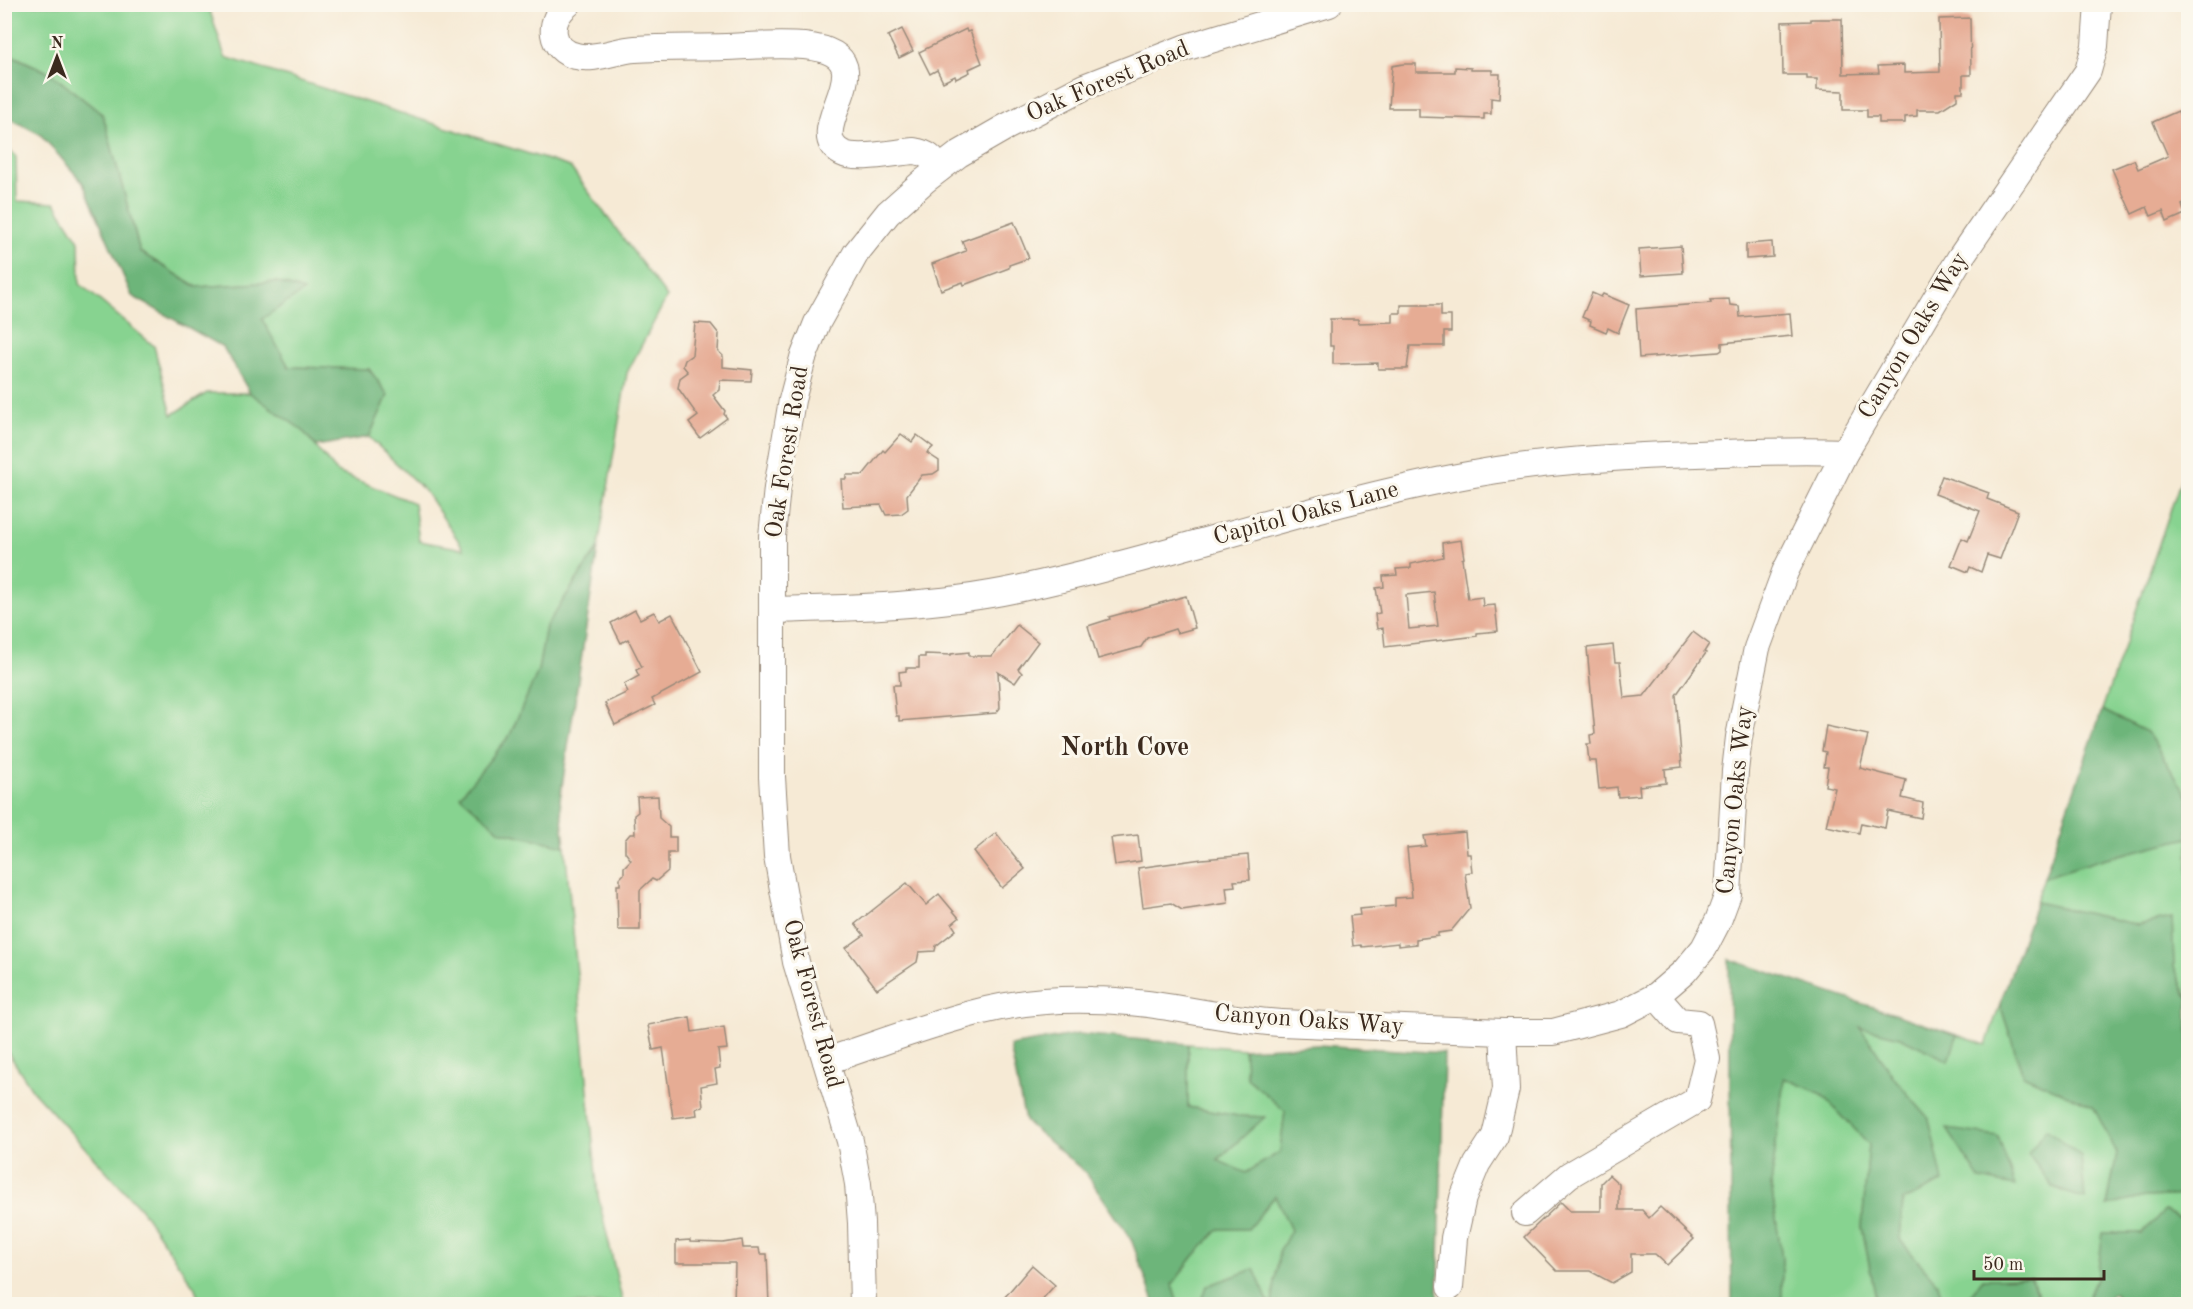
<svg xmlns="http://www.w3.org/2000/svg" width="2193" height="1309" viewBox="0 0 2193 1309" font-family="'Old Standard TT',serif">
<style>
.green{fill:#87d390;stroke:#617e57;stroke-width:1.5}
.forest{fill:#6db57a;stroke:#54704c;stroke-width:1.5}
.building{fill:#e6ac94;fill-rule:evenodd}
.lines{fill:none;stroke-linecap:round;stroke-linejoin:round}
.minor-casing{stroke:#988a7a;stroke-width:28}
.minor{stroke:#fff;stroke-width:26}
.labels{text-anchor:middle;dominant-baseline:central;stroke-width:6;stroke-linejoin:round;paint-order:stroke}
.street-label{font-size:24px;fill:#3b2a1e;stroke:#fbf7ec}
.neighbourhood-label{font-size:26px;font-weight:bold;fill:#3b2a1e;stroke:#fbf7ec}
</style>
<rect width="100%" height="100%" fill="#fbf7ec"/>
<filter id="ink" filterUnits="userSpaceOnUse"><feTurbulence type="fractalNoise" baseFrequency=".0167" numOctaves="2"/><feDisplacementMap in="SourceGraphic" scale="12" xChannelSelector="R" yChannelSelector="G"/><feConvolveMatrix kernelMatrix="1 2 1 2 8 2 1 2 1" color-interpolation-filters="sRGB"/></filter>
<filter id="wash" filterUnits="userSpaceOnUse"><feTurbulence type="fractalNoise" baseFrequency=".008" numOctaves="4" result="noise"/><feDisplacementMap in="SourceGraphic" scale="24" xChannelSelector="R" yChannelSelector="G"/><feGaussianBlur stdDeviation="1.35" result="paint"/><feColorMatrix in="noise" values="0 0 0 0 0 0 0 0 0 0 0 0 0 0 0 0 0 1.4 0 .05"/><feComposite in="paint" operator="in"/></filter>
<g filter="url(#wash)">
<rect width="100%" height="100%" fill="#f6ead5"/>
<g class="green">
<path d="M5 5H208L225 57 570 167 667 297 627 373 598 548 546 626 538 671 510 735 461 796 500 831 565 846 598 1196 623 1304H200L195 1288 141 1209 33 1091 5 1048 4 144 16 157 17 201 55 203 79 241 80 284 154 346 172 415 207 393H250L302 430 337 472 414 503 419 541 464 549 425 491 369 437 388 395 369 369 289 367 261 319 303 291 277 282 197 287 140 252 103 115 50 73 5 52Z"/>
<path d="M2188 459V797L2147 732 2102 710Z"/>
<path d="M2188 838V1000L2174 966 2172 918 2138 925 2036 902 2044 877 2106 858Z"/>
<path d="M2000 1004 2023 1075 2093 1106 2117 1153 2107 1206 2145 1197 2188 1195V1223L2165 1211 2142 1233H2103L2097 1277 2085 1304H2040L2032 1278 1983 1279 1963 1304H1944L1938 1284 1900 1240 1903 1200 1929 1119 1895 1079 1859 1026 1900 1037 1949 1061 1957 1035 1986 1045Z"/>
<path d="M1188 1044 1244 1049 1247 1078 1285 1110 1280 1152 1246 1173 1217 1161 1264 1117 1238 1116 1188 1107Z"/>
<path d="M1784 1078 1820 1093 1869 1144 1862 1227 1877 1304H1782V1259L1771 1185Z"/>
<path d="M1275 1196 1291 1230 1279 1253 1272 1304H1269L1254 1269 1207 1286 1201 1304H1178L1172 1285 1193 1257 1219 1229H1248Z"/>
</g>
<g class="forest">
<path d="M4 52 50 73 103 115 140 252 197 287 277 282 304 291 262 319 289 367 369 369 388 395 369 437 316 446 302 430 250 393 223 347 132 296 83 183 40 134 5 116Z"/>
<path d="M598 548 560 800 565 846 500 831 460 796 510 735 538 671 546 626Z"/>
<path d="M2102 710 2147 732 2188 797V838L2106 858 2044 877Z"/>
<path d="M2036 902 2138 925 2172 918 2174 966 2188 1000V1195L2145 1197 2107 1206 2117 1153 2093 1106 2023 1075 2000 1004Z"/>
<path d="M1729 959 1957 1035 1949 1061 1900 1037 1860 1027 1895 1079 1929 1119 1943 1182 1903 1200 1900 1240 1938 1284 1944 1304H1877L1862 1227 1869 1144 1820 1093 1784 1078 1771 1185 1782 1259V1304H1732Z"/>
<path d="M1078 1034 1188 1044V1107L1238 1116 1265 1117 1217 1160 1246 1173 1280 1152 1285 1111 1247 1078 1244 1049 1318 1045 1444 1053 1438 1304H1272L1279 1253 1291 1230 1275 1196 1248 1229H1219L1193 1257 1172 1285 1178 1304H1155L1131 1239 1086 1173 1025 1121 1010 1046Z"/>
<path d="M1947 1129 1998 1136 2015 1186 1980 1179Z"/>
<path d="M2046 1129 2081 1156 2085 1199 2054 1188 2028 1154Z"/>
<path d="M2165 1211 2188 1223V1304H2122L2114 1293 2099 1304H2085L2097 1277 2103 1233H2142Z"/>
<path d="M1254 1269 1269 1304H1201L1207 1286Z"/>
<path d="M2031 1278 2040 1304H1963L1983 1279Z"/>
</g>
<g id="blocks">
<g class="building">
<path d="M1970 18 1971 75H1963V92H1957V99L1940 110H1917V116L1905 117V123H1879V117H1867V110H1843V91L1817 90V79H1807V75H1783L1782 22 1811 21V19H1842L1843 74 1879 73 1878 66 1904 65V73L1940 72 1939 19Z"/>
<path d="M902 29 913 51 899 58 888 36Z"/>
<path d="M966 29 967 32 970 31 982 63 969 69 970 72 956 79 955 76 943 82 937 70 930 74 919 52Z"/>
<path d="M1403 64H1416V72H1455V67L1471 68V70H1492V74H1500L1499 99 1491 98V114H1484V119L1419 117V108H1389L1392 66Z"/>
<path d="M2178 111 2188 135V202L2182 205 2185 214 2167 222 2163 211 2151 216 2147 207 2132 214 2112 169 2134 160 2138 169 2168 156 2153 122Z"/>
<path d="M1014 222 1029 258 1009 265V268L964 285 963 282 941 290 932 264 966 251 962 241Z"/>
<path d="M1772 242 1773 257 1746 259V244Z"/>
<path d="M1681 246 1683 273 1641 276 1639 249Z"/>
<path d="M1592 293 1601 297 1603 294 1629 305 1618 333 1608 328 1606 332 1590 325 1591 321 1582 317Z"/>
<path d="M1729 299 1730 305 1739 306 1740 317 1790 313 1792 336 1722 343V350L1719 352 1639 358 1636 309 1711 303 1710 300Z"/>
<path d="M1401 305H1441V316H1451V332H1444V346H1410L1407 369H1378V363L1333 364V346H1330V319H1358V323L1393 322V313H1401Z"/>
<path d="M695 323 711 324 719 334 718 351 723 356V367L752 370 751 381 720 380 719 390 713 395 725 411 724 414 727 418 700 438 689 423 698 416 678 388 680 378 688 372 683 366 685 360 692 355Z"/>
<path d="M901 434 912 442 917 435 933 447 927 453 939 461V470L933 474 922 475 907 495 908 509 901 514 886 515 881 505 843 507 841 479H846V475H863L883 450 885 452Z"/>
<path d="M1942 476 1989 493 1987 499 2018 511 2000 559 1987 555 1981 572 1970 567 1968 572 1951 565 1962 538 1968 541 1980 511 1935 494Z"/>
<path d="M1461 540 1464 558 1462 559 1468 599 1482 597 1483 606 1495 605 1498 631 1477 633V636L1385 647 1383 628 1377 629 1375 614 1380 613 1376 588 1384 587 1383 576 1397 575 1396 569 1411 568V564L1443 557 1442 543ZM1434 592 1438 626 1409 629 1406 595Z"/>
<path d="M1186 596 1195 628 1177 633 1175 629 1147 638 1141 647 1098 659 1088 626 1110 619 1109 617Z"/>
<path d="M635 610 640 619 654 612 659 621 672 614 702 672 652 699 655 705 615 725 605 703 628 692 624 684 639 676 636 670 642 667 628 639 621 643 611 623Z"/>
<path d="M1017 625 1038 642 1018 669 1022 673 1015 683 998 672 1000 708 996 713 899 721V716H896L893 685H900L899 672 906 671V668H919V657H925V654L951 655V654L969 652V656H992Z"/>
<path d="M1693 632 1709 644 1704 652 1706 653 1676 695 1682 767 1665 769 1666 783 1639 786 1640 795 1618 797 1617 787 1599 789 1596 761H1589L1587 744H1591L1590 735 1595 734 1587 648 1613 645 1615 662H1620L1624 698 1644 696Z"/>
<path d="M1826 726 1868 735 1860 768 1906 780 1902 798 1923 803 1921 818 1888 811 1885 828 1861 823 1859 833 1826 826 1835 788 1825 786 1828 767H1824L1826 752 1822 751Z"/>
<path d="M658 796 659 818 669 827V837H676V853H668V871L656 881 652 879 640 890V930H618L617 885H620V878L624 874V867L631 860 625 852V840L630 834H635L634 815 638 812 637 797Z"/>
<path d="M1465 832 1467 854H1470L1472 872 1465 873 1470 908 1451 931 1438 933V936L1416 939V944L1398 946V943L1362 947 1361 945 1353 946 1350 916 1360 915 1359 909 1395 906V898L1412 897 1407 848 1426 846 1424 836Z"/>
<path d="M996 833 1025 869 1002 888 974 851Z"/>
<path d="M1138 835 1141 861 1115 865 1111 838Z"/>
<path d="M1248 855 1250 880 1234 881 1235 886 1226 887 1228 903 1182 910 1171 903 1143 907 1138 868 1202 859Z"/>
<path d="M907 883 926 905 939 894 959 918 952 924 956 930 936 946 935 951 919 952 917 962 877 989 846 948 864 935 855 924Z"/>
<path d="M690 1017 692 1032 724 1027 727 1049 718 1050 720 1068 715 1069 717 1083 701 1086 703 1107 696 1108 697 1115 673 1118 663 1048 653 1050 648 1025Z"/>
<path d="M1609 1175 1619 1184V1210H1642L1649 1218 1660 1207 1694 1239 1667 1265 1655 1254H1631V1272L1612 1283 1590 1271H1557L1524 1237 1561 1202 1570 1211H1601V1183Z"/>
<path d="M690 1240V1242L723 1243 742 1240 743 1248H759L760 1254H767L769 1305H734L735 1263H676V1241Z"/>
<path d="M1032 1265 1055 1285 1037 1305H998Z"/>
</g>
</g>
</g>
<g filter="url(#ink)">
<use href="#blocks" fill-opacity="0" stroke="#988a7a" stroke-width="1.5"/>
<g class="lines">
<defs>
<g id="minor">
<path d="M568 4C546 21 550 50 576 56 594 61 617 50 635 49 665 47 696 48 726 47 752 46 778 44 804 46 897 55 797 130 842 153 857 161 896 152 914 151 927 153 933 158 939 169"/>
<path d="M772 610C854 608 937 606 1017 589 1169 557 1315 503 1468 475 1543 461 1621 456 1697 454 1746 452 1795 450 1845 452"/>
<path d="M826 1061C875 1045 924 1026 974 1013 1012 1003 1052 999 1091 1000 1155 1000 1217 1019 1281 1023L1503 1032H1553L1621 1014 1656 996 1684 972 1704 948 1718 921 1728 894 1735 771 1739 737 1757 648 1785 572 1845 452 1960 258 2088 71 2095 46 2098 4"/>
<path d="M1525 1213 1569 1175 1697 1100 1707 1059 1699 1023 1678 1021 1656 996"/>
<path d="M1450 1287 1454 1238 1463 1198 1477 1164 1495 1136 1506 1089 1503 1032"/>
<path d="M863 1304 861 1223 858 1184 850 1141 796 962 777 856 772 777V536L777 488 792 400 803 358 817 323 856 253 888 213 924 181 959 154 1006 127 1084 87 1184 48 1329 4"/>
</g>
</defs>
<use href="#minor" class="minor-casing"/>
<use href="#minor" class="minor"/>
</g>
</g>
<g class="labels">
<g class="street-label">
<text transform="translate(1108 82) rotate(-23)">Oak Forest Road</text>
<text transform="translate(1914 336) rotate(-59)">Canyon Oaks Way</text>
<text transform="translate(788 452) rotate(-81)">Oak Forest Road</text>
<text transform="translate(1306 514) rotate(-15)">Capitol Oaks Lane</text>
<text transform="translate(1736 800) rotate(-84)">Canyon Oaks Way</text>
<text transform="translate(812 1004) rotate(75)">Oak Forest Road</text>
<text transform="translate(1309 1021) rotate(4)">Canyon Oaks Way</text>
</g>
<g class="neighbourhood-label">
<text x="1125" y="748">North Cove</text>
</g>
</g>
<rect width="2193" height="1309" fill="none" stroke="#fbf7ec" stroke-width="24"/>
<g transform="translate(57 57)" stroke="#fbf7ec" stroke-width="4.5" paint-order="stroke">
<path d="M0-4.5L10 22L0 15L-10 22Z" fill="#3b2a1e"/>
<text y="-9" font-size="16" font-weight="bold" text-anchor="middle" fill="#3b2a1e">N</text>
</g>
<path d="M1974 1270v9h130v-9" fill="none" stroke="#3b2a1e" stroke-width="3"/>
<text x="1983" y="1270" font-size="18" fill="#3b2a1e" stroke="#fbf7ec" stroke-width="4.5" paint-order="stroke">50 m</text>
</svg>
